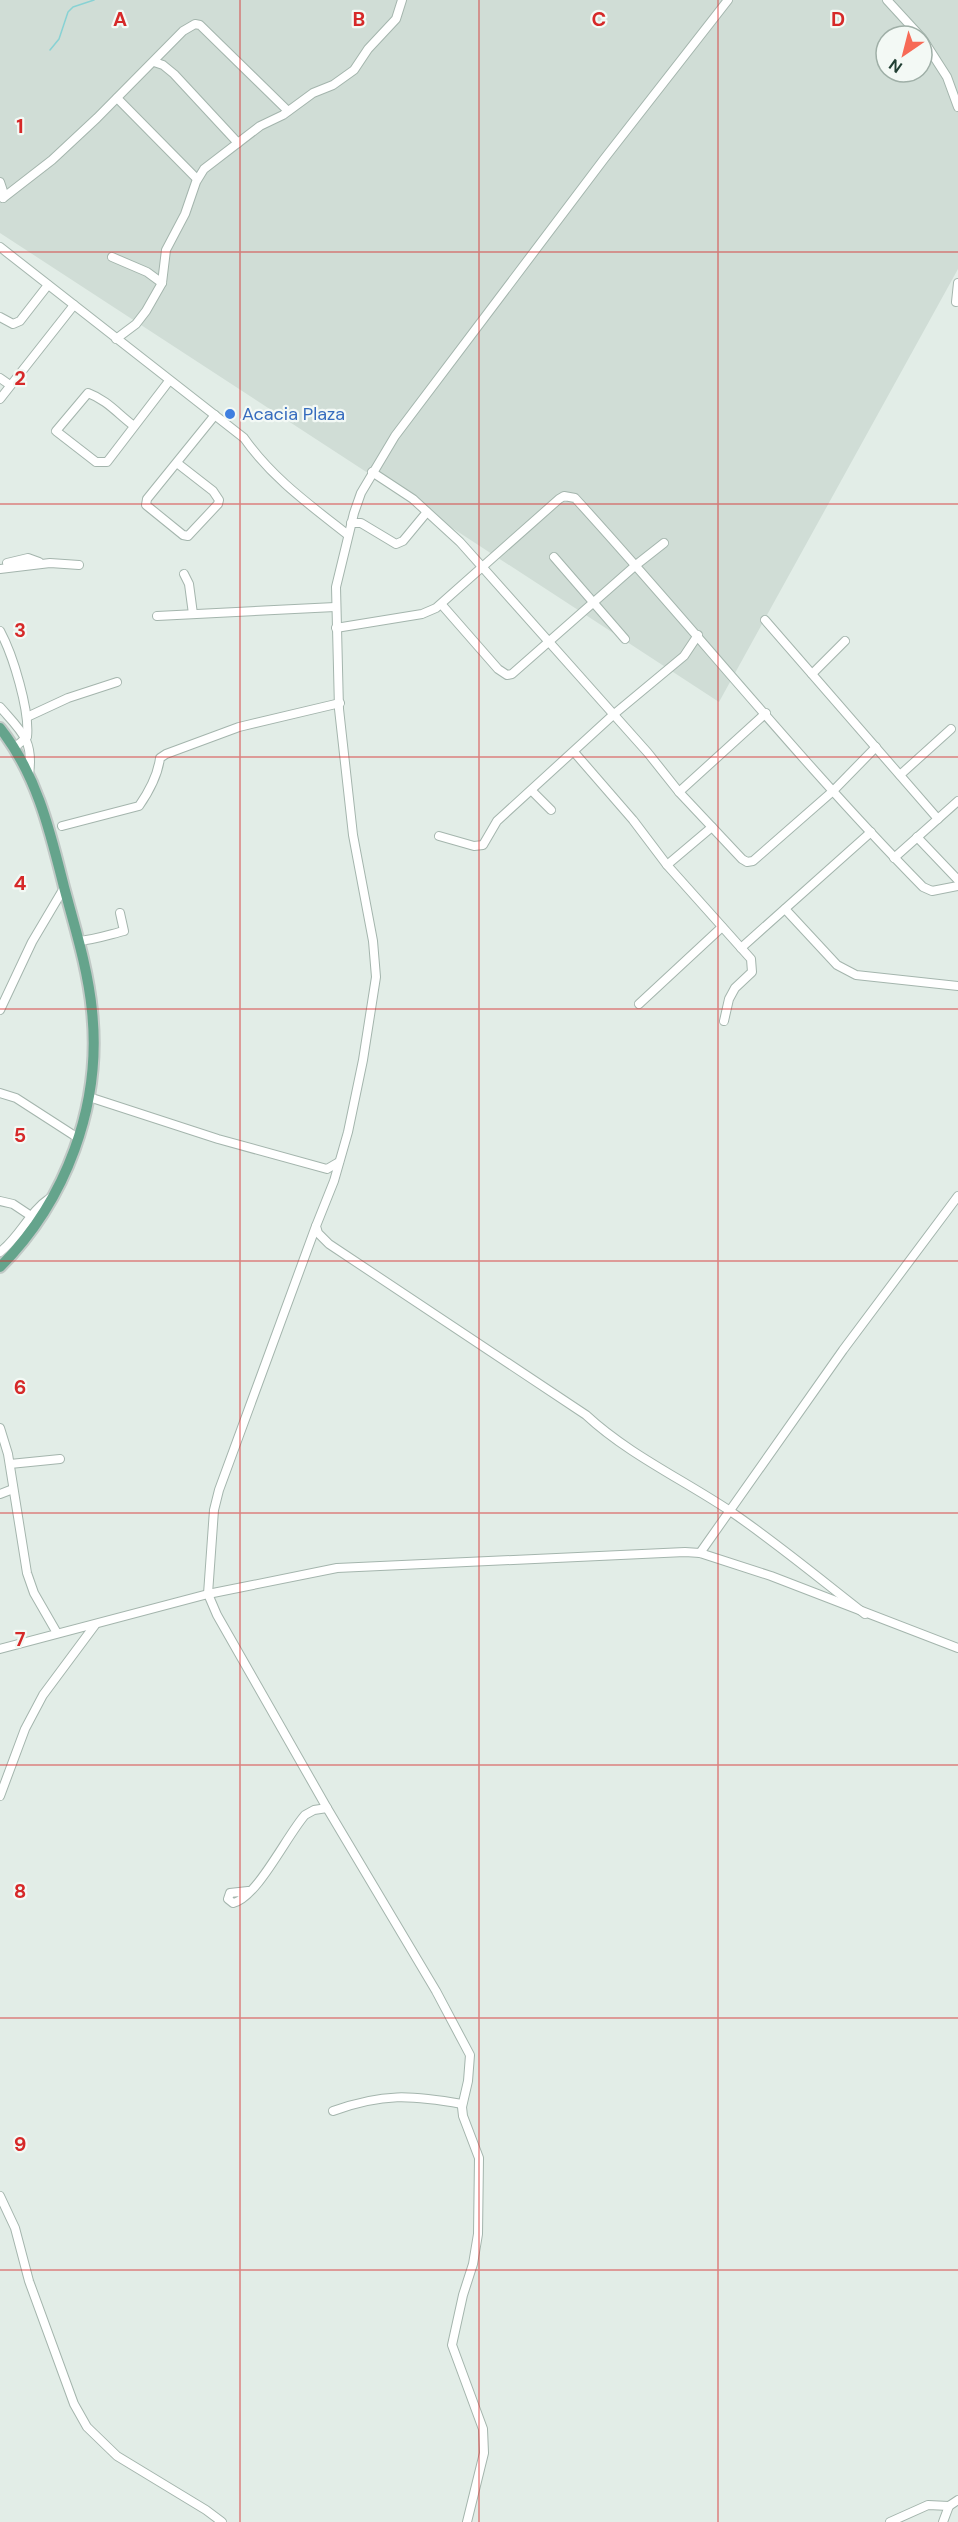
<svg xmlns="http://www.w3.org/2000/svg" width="958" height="2522" viewBox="0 0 958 2522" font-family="'DM Sans',sans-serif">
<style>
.built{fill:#d0ddd6;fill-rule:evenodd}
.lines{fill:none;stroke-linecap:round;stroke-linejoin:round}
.stream{stroke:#88d2d4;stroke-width:1.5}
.minor-casing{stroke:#a4b5ad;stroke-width:10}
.major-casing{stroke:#c1c9c6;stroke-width:14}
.minor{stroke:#fff;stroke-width:8}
.major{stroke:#65a48c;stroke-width:10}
.grid{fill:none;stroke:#d62828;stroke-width:1.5;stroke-opacity:0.55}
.shop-dot{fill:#3f7fe0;stroke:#f3f9f5;stroke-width:2}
.labels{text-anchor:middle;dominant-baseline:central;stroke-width:4.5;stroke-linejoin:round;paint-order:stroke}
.shop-label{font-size:18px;fill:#366cbe;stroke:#f3f9f5;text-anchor:start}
.grid-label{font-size:20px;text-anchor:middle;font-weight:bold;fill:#d62828;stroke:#f3f9f5;stroke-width:4.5;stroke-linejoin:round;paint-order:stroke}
</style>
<rect width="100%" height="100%" fill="#e2ede7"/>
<path class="built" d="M0 0H958V269L719 702 0 233ZM886 36H922V72H886Z"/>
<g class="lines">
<path class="stream" d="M50 50 59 39 68 12 73 7 94 0"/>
<defs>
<g id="minor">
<path d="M728 0 604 159 395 436 361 493 354 513 336 587 339 709 353 835 373 941 376 977 363 1060 348 1132 334 1181 316 1226 318 1233 329 1244 586 1415C628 1454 682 1479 730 1511 777 1543 820 1579 865 1614"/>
<path d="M887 0 920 36"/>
<path d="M922 38 947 77 958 107"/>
<path d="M154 62 163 65 174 74 238 143"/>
<path d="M117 98 197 179"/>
<path d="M0 182 4 194 3 198"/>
<path d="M3 198 52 160 97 118 183 31 195 24 200 25 288 111"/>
<path d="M0 247 244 438C272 478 310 505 348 535"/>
<path d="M112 257 147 272 162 283"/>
<path d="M956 302 958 283"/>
<path d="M0 317 13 324 20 321 48 285"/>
<path d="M116 339 136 324 146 311 162 283 166 250 185 214 196 182 204 169 260 126 283 115 313 93 333 85 354 70 368 49 396 19 402 0"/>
<path d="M0 378 10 385"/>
<path d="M0 399 74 305"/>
<path d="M134 426C118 414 107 400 88 393L56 431 96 462H107L169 381"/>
<path d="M177 463 213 491 219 500 218 504 188 536 183 535 146 505 147 499 215 415"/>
<path d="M372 472 413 499 460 542 648 753 679 792 742 859 747 862 753 861 833 791 876 747"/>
<path d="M351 523H361L396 544 403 541 427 512"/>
<path d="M554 557 625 639"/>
<path d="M7 563 28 558 39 562"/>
<path d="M0 569 50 563 79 565"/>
<path d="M184 574 189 584 193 614"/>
<path d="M442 605 498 669 507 675 512 674 636 565 664 543"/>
<path d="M157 616 335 607"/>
<path d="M765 620 938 819"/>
<path d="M336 628 422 614 436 608 559 499 564 496 575 498C692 626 801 763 923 887L932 891 958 886"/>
<path d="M0 631C13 655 30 711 27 737L14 748"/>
<path d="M812 674 845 641"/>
<path d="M0 707C21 731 34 740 29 774"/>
<path d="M27 717 68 698 117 682"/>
<path d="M574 752 633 820 667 865 751 959 752 972 735 988 729 999 724 1021"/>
<path d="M900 775 951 729"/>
<path d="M532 791 551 810"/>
<path d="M679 792 766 713"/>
<path d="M62 826 139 806C148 793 158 774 160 758L166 754 239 727 340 703"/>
<path d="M439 836 474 846 483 845 497 821 613 715 684 656 698 635"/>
<path d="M917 837 958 880"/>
<path d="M894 858 958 801"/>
<path d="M667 865 712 827"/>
<path d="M785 909 837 965 856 975 958 986"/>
<path d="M78 941C94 940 108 935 124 931L120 913"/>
<path d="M741 948 871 832"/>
<path d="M639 1004 722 927"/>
<path d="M0 1010 32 942 64 888"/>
<path d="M0 1093 16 1098 78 1138"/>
<path d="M89 1097 218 1139 327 1169 339 1162"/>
<path d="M0 1201 13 1204 31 1216"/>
<path d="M316 1226 219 1490 214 1510 208 1594 217 1615 327 1808 436 1991 470 2055 468 2081 462 2107 463 2116 479 2158 478 2234 473 2264 463 2295 452 2345 483 2429 484 2453 467 2522"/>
<path d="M0 1252C20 1237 29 1212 50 1198"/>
<path d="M0 1428 8 1454 27 1573 34 1593 57 1633"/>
<path d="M10 1464 60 1459"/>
<path d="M0 1494 13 1489"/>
<path d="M700 1553 843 1350 958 1196"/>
<path d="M0 1649 208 1594 337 1568 685 1552 700 1553 771 1576 958 1648"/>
<path d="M0 1796 25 1729 43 1695 95 1625"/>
<path d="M248 1891 230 1893 228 1899 233 1903C257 1898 287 1835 305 1815L314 1810 327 1808"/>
<path d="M333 2111C383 2093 411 2095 462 2104"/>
<path d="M0 2196 15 2228 29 2281 74 2404 87 2427 117 2456 206 2510 222 2522"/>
<path d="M890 2522 928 2505 949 2506 958 2500"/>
<path d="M943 2522 949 2506"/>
</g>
<path id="major" d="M0 728C37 775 50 831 64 887 75 928 88 969 92 1011 102 1105 66 1201 0 1267"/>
</defs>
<use href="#minor" class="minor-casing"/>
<use href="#major" class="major-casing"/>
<use href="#minor" class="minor"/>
<use href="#major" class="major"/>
</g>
<path class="grid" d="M240 0V2522M479 0V2522M718 0V2522M0 252H958M0 504H958M0 757H958M0 1009H958M0 1261H958M0 1513H958M0 1765H958M0 2018H958M0 2270H958"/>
<circle class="shop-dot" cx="230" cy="414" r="6"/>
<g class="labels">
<g class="shop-label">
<text x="242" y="414">Acacia Plaza</text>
</g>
</g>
<g class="grid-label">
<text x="120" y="26">A</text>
<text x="359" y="26">B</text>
<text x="599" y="26">C</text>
<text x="838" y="26">D</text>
<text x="20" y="133">1</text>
<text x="20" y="385">2</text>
<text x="20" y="637">3</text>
<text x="20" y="890">4</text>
<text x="20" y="1142">5</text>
<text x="20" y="1394">6</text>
<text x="20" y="1646">7</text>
<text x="20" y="1898">8</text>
<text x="20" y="2151">9</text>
</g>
<g transform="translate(904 54) rotate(215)"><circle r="28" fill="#f3f9f5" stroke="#9fafa7" stroke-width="1.5"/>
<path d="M0-4.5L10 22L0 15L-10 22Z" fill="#f76a56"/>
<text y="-9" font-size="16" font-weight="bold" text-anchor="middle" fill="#213f33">N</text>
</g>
</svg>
